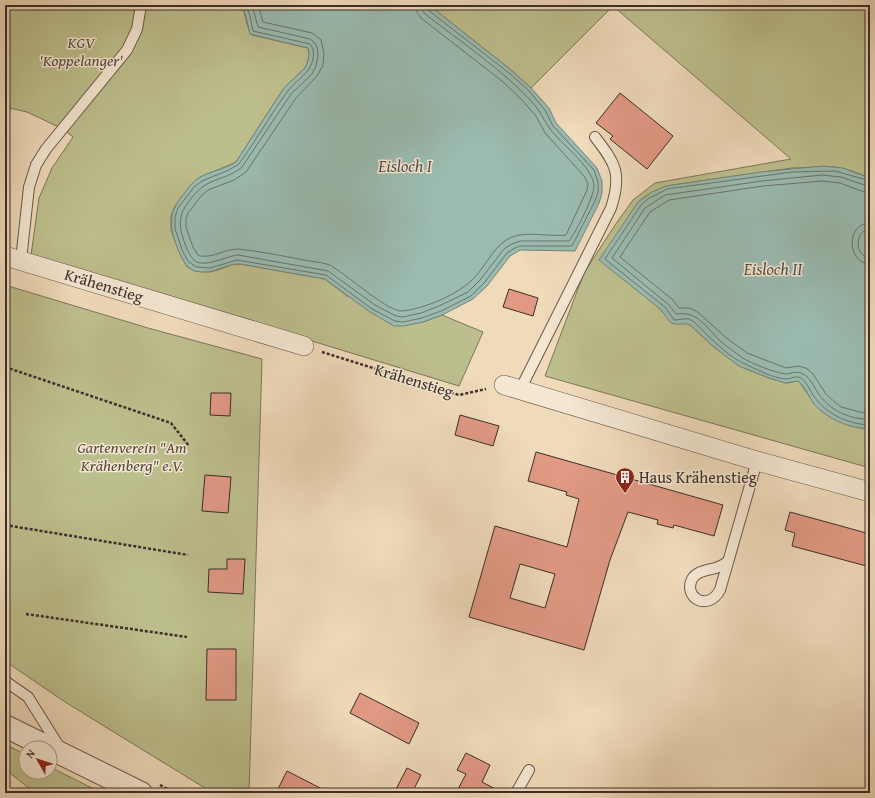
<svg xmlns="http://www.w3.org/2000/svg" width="875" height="798" viewBox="0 0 875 798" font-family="'Gentium Book Plus',serif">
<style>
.green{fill:#bdbe8d;stroke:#7c765b}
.water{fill:#9abbb0;stroke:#74837a}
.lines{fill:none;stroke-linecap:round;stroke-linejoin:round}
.shore{stroke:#6a746c;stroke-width:1}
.building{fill:#e19984;stroke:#3b2e29;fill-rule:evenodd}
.service-casing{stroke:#68594d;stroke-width:12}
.minor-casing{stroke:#68594d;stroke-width:20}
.tertiary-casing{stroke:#68594d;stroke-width:24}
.path{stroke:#3b2e29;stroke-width:2.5;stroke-dasharray:3 2;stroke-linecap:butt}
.service{stroke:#f5e7d2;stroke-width:10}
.minor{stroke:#f5e7d2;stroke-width:19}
.tertiary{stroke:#f5e7d2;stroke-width:22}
.labels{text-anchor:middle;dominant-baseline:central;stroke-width:3;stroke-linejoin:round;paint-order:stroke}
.park-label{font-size:16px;font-style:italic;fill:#554b3d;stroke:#f5e7d2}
.street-label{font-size:16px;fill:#3b2e29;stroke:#f5e7d2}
.poi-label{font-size:16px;fill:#3b2e29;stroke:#f5e7d2;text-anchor:start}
.water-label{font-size:17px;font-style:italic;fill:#53514b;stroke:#f5e7d2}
</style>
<rect width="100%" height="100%" fill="#efdaba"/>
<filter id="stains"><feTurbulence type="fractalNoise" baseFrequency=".005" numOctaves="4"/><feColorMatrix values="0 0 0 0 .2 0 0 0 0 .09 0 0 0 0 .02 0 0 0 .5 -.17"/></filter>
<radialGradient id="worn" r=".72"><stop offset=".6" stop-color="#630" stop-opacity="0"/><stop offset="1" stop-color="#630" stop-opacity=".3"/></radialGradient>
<g class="green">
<path d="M5 5H242C245 13 247 30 252 35L308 48 309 54 308 61 305 68 284 88 236 162 227 166 200 177 191 185 175 206 171 216V230L180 254 187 267 196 271 210 272 218 270 233 264H240L325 279 347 296 423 322 442 315 483 332 459 386 31 255 39 198 52 168 73 137 63 129 27 112 5 107Z"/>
<path d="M429 5H870V178L852 171 835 167 792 168 666 186 646 196 638 202 608 267C629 283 654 299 669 320L687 323 690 325 714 347 739 366 769 378 786 383 798 381 800 383C815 405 822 417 849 424 856 427 862 429 870 428V468L545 376 584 273 615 225 633 200 655 183 791 159 613 6 531 88 511 70Z"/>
<path d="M5 285 148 328 262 359 249 793H213L65 702 5 661Z"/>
<path d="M5 744 26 755V772H50V767L102 793H35L5 769Z"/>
</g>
<g class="water">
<path d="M242 5H429L511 70 531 88 549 108 556 123 597 168 602 181V193L599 203 575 251 520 250 510 256 487 286 473 299 442 315 423 322 404 326H394L370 312 325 279 240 264C225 263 214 276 195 271 185 268 181 256 177 247 168 223 169 211 186 191 190 185 195 180 202 176 213 171 225 169 236 162L284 88 305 68 308 61 309 54 308 48 250 34 246 17Z"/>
<path d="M822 166 843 168 870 178V235L866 244 870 254V428C851 430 826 418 814 404 809 397 805 386 798 381L786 383 769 378 739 366 714 347 690 325C684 322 678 326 672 323 667 321 665 313 660 309 640 292 619 277 599 260L638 202 652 192 666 186 761 172Z"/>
</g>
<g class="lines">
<g class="shore">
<path d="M246 5 250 16 253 31 310 44C315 49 314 59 311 65 306 76 294 82 287 92 270 115 256 141 239 164L229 170 202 181 194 187 178 208 175 217V229L183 252 188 261 193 265 197 267 210 268 237 260 326 275 372 309 395 321 403 322 422 318 441 311 471 296 484 283 507 253 515 248 520 246H572L595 201 598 192V182L594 170 553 126 545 110 529 91 509 73 428 10 427 5"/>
<path d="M252 5 258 27 310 39 314 42 317 47 318 55 316 66 312 74 291 94 242 167C232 176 218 178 207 184 201 187 197 192 193 196 180 212 177 221 184 241 186 247 189 255 194 260 203 269 226 256 238 255L328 271 375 305 396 316 403 317 421 313 439 306 468 292 480 280 504 249 512 244 520 241H569C576 232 594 197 594 186 594 170 566 147 556 136 546 126 542 113 533 103 503 70 461 42 425 14L422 10V5"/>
<path d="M258 5 263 22 312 33 321 40 324 53 323 65 317 76 296 98 246 172 234 180 208 190 202 195 188 213 186 219V227L193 247 198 255 200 256C214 258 224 249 238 249 260 251 282 256 304 260 313 262 326 262 333 267 347 275 388 312 402 311 424 309 460 294 475 277 487 264 495 244 512 237 527 231 550 237 566 235L587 190 588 184 584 176 545 133 536 116 521 99 502 81 421 18 417 12 416 5"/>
<path d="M870 181 835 171 792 172 667 189 648 199 641 205 605 259 666 308 674 320C679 320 684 318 689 319 696 322 702 330 707 335 718 345 730 357 743 363 756 369 772 378 786 379 791 379 795 375 801 378 806 381 810 390 813 395 826 414 847 424 870 425"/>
<path d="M870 187 841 177 822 175 762 181 665 195 645 208 612 258 669 305 676 314C681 314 686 313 691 315 702 319 710 331 718 339 726 346 734 352 743 358 752 364 774 372 785 374 792 374 797 370 803 374 810 377 814 387 818 393 829 410 850 420 870 419"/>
<path d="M870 193 864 192 840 183 822 181 763 186 669 200 650 212 620 257 673 300 679 308H690L699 313 724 336 747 353 786 368 798 366 806 368 813 374 826 394 837 404 841 407 864 413H870"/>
<path d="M870 223C846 223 846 263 870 264"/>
<path d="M870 229C854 230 854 257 870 258"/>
</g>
</g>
<g class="building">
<path d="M620 93 673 136 647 169 610 139 613 136 596 123Z"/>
<path d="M509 289 538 298 533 316 503 307Z"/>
<path d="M211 393H231L230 416 210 415Z"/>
<path d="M460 415 499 426 493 446 455 435Z"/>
<path d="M536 452 723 505 714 536 674 525 673 528 657 524 658 520 628 512 610 560 584 650 469 617 495 526 567 547 579 499 566 495 567 492 528 481ZM520 564 555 574 545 608 510 598Z"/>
<path d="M205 475 231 477 228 513 202 511Z"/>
<path d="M790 512 870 534V567L792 546 795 533 785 530Z"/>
<path d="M227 559H245L243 594 208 592 209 569H227Z"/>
<path d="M207 649H236V700H206Z"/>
<path d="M360 693 419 723 409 744 350 713Z"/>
<path d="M466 753 490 765 482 782 503 793H456L466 774 457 770Z"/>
<path d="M407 768 421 775 412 793H394Z"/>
<path d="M287 771 330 793H276Z"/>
</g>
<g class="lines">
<defs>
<g id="service">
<path d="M21 260 29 187 36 165 46 149 127 50 137 29 141 5"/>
<path d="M520 390 611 208C622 174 616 164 595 137"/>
<path d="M728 561C718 572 699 567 692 579 683 598 708 612 720 590L757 461"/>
<path d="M5 681 28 697 60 748"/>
<path d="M516 793 529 770"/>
</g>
<g id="minor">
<path d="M5 256 304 346"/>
<path d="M504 385 757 461 870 492"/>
</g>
<path id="tertiary" d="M5 726 141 793"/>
</defs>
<use href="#service" class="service-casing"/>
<use href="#minor" class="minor-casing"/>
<use href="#tertiary" class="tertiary-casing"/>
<g class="path">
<path d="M322 352 459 395 486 389"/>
<path d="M5 367 171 423 189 446"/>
<path d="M5 525 188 555"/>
<path d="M26 614 187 637"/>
<path d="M160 785 175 793"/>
</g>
<use href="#service" class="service"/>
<use href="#minor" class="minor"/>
<use href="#tertiary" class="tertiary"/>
</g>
<defs>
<symbol id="building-pin" viewBox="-11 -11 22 30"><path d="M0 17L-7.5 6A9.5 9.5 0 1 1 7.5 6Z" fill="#8f2418" stroke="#f5e7d2"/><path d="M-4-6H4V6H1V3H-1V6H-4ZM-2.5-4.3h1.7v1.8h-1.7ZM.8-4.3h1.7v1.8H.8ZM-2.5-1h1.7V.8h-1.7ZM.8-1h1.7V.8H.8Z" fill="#fff"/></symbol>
</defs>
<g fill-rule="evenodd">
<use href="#building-pin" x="614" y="466" width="22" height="30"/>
</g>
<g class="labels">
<g class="park-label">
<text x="81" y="42">KGV<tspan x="81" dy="18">'Koppelanger'</tspan></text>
<text x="132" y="447">Gartenverein "Am<tspan x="132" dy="18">Krähenberg" e.V.</tspan></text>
</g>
<g class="street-label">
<text transform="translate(104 285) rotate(17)">Krähenstieg</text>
<text transform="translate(414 380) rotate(17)">Krähenstieg</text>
</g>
<g class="poi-label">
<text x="639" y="477">Haus Krähenstieg</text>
</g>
<g class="water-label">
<text x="405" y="165">Eisloch I</text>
<text x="773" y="268">Eisloch II</text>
</g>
</g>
<rect width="875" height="798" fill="none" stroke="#efdaba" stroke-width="20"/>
<rect x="6" y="6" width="863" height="786" fill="none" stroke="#3b2e29" stroke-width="2"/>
<rect x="10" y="10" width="855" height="778" fill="none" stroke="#3b2e29"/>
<g transform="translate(38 760) rotate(309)"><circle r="19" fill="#f5e7d2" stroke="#ab9d8e"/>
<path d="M0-3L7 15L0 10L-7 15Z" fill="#8f2418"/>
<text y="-6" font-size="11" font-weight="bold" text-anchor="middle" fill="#3b2e29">N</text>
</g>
<rect width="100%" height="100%" filter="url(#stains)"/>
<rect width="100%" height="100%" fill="url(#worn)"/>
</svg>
